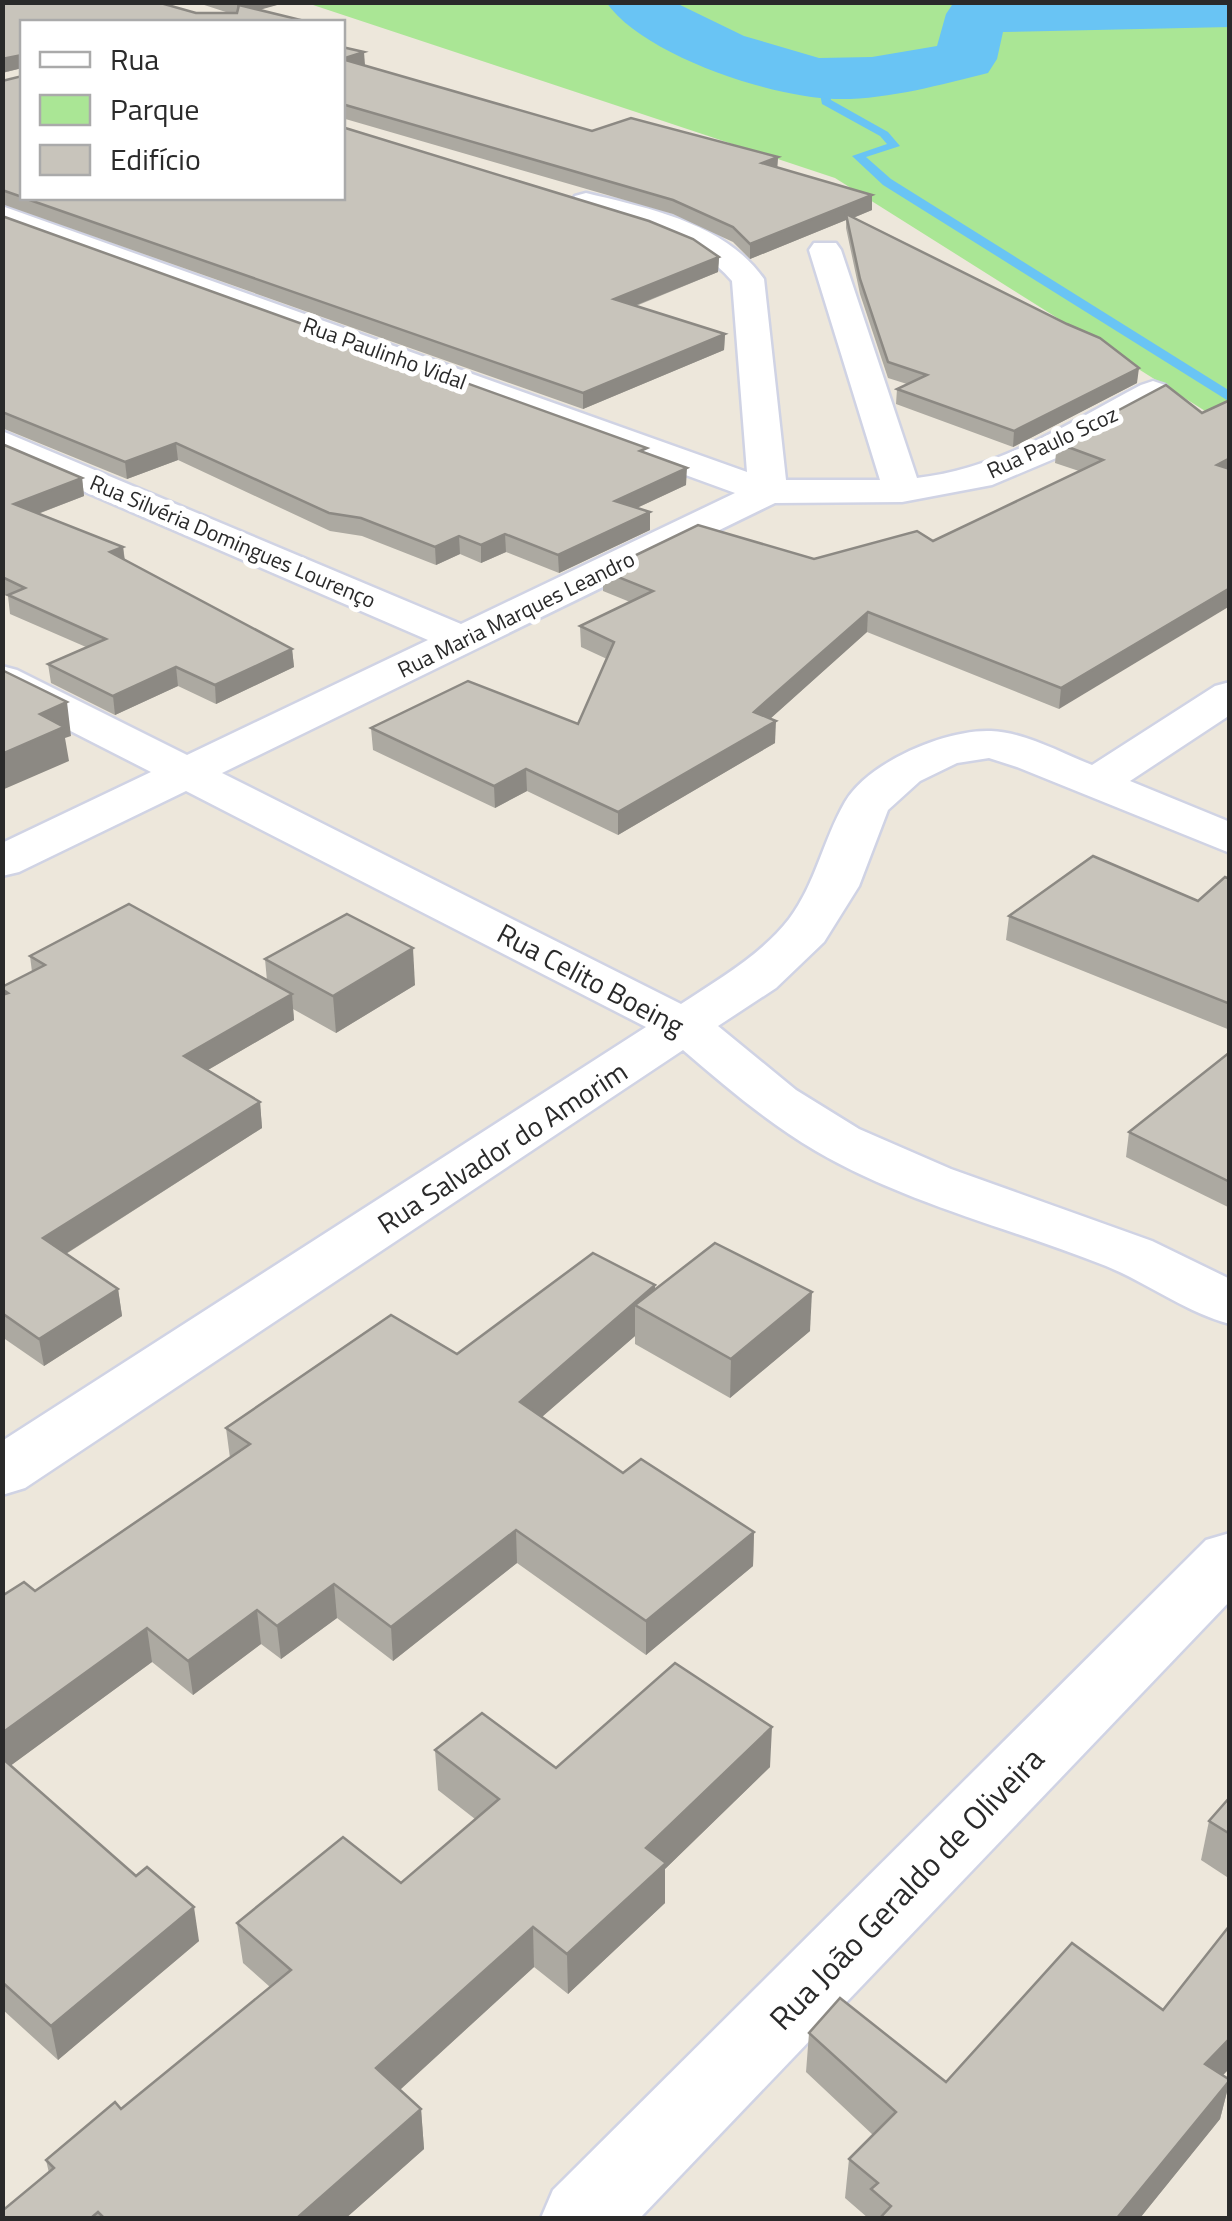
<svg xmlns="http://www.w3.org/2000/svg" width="1232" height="2221" viewBox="0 0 1232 2221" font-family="'Titillium Web',sans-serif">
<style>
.green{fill:#aae695}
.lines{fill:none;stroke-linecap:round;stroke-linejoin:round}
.stream{fill:#69c4f4;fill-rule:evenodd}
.river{fill:#69c4f4;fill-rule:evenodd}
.minor-casing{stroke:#d0d3e4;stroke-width:5}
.minor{fill:#fff;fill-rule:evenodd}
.wall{fill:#aca9a1}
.shaded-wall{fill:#8c8983}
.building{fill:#c8c4bb;stroke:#8c8983;stroke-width:2.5}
.labels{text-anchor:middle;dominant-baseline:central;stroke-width:10;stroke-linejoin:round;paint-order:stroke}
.far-street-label{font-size:22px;fill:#2a2a2a;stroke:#fff}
.street-label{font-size:28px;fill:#2a2a2a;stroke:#fff}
.near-street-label{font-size:32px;fill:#2a2a2a;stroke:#fff}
</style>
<rect width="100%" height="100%" fill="#ede7db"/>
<path class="green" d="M307 3H1229V426L835 178Z"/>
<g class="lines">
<path class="stream" d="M822 76 827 79 831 100 888 132 900 146 866 157 891 179 1230 391V402L883 185 852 156 887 144 880 136 822 104 817 79Z"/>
<path class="river" d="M606 2H674L744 36 819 58 872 57 937 46 946 14 954 2H1230V27L1003 32 997 59 988 73C939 85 887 100 836 99 773 98 642 55 606 2Z"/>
<defs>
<g id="minor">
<path d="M586 193C648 208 725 223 764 279L786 480H880L809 250 814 243H836L841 250 917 478C999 469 1069 423 1141 385L1153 381 1165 385 1171 392 1165 399 1068 453 992 485 902 502 775 503 222 773 681 1004C719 979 761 955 789 919 816 883 823 840 845 802 868 762 946 729 991 731 1024 732 1062 753 1092 765L1215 686 1230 682V715L1130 781 1230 822V853L1017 767 989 758 957 763 920 781 888 810 859 886 824 942 776 988 718 1026 796 1090 859 1129 951 1169 1152 1241 1230 1279V1324C1185 1312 1148 1283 1106 1266 1010 1228 905 1203 816 1151 767 1122 726 1087 683 1050L25 1488 2 1495V1441L646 1027 186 791 19 872 2 876V843L151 772 2 696V666L17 670 187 755 428 640 2 456V431L461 624 735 493 2 226V206L747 472 732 281C693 235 630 225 575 208L571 202 575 196Z"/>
<path d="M1230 1533V1601L640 2218H541L553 2190 1206 1540Z"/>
</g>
</defs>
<use href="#minor" class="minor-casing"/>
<use href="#minor" class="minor"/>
</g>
<g class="wall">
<path d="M195 2H288L2 73 196 13H229Z"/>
<path d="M342 47 364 65 592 131 778 157 777 168 872 210 853 218 1137 383 1013 447 896 404 897 389 907 384 888 378 860 294 846 228V220L750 259 733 242 673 214 342 118Z"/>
<path d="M2 81 719 257 718 272 636 306 725 334 724 350 583 409 2 204Z"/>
<path d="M2 216 647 454 686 485 637 508 650 512V530L559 573 506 552 481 563 460 554 436 565 362 536 330 531 178 460 127 479 2 428Z"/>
<path d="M1166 385 1059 709 867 632 770 719 775 743 618 835 527 791 495 808 373 750 371 728 578 724 607 659 581 647 580 626 630 602 603 591V571L814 559 933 541 1079 471 1055 463 1057 443Z"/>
<path d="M2 444 82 478 84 496 38 514 123 547 125 560 292 649 294 667 216 704 178 686 115 715 51 683 48 664 86 647 10 614 8 596 2 594Z"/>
<path d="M1230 879V1030L1006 940 1009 916 1198 901Z"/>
<path d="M30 956 267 981 265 959 415 985 336 1033 293 1009 294 1020 208 1070 260 1102 262 1128 66 1254 118 1289 122 1316 44 1366 2 1337V987L32 972Z"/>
<path d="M1230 1052V1208L1126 1157 1129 1132Z"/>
<path d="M655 1289 810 1331 730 1398 635 1344V1336L542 1417 623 1473 754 1532 753 1566 646 1655 517 1563 393 1661 337 1618 281 1659 261 1644 193 1695 152 1662 11 1765 199 1941 58 2060 2 2009V1596L35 1591 230 1458 226 1428Z"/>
<path d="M435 1750 556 1768 770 1767 665 1869V1903L568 1994 534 1967 400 2090 421 2109 424 2149 346 2218H2L49 2173 46 2160 121 2109 270 1987 243 1963 237 1923 401 1883 475 1819 438 1790Z"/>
<path d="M1230 1797V1879L1201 1860 1209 1821Z"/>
<path d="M809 2033 946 2082 1223 2075 1230 2080 1220 2119 1140 2218H868L845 2198 849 2159 873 2135 806 2072Z"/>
</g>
<g class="shaded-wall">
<path d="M239 2H288L238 16 237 3Z"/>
<path d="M364 52 365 65 342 59Z"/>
<path d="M22 55V68L2 73V59Z"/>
<path d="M778 157 777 171 762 163Z"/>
<path d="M872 195V210L848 220 846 214V220L750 259V244Z"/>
<path d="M719 257 718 272 614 314V299Z"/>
<path d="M725 334 724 350 583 409V393Z"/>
<path d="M1139 368 1137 383 1013 447 1014 431Z"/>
<path d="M176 443 178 460 127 479 125 462Z"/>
<path d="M1230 458V476L1217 465Z"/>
<path d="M687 468 686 485 615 518V501Z"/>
<path d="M82 478 84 496 16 522 14 504Z"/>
<path d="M650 512V530L559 573 558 555Z"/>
<path d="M505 534 506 552 481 563V545Z"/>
<path d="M459 536 460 554 436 565 435 547Z"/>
<path d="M123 547 125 565 110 552Z"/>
<path d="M1230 588V606L1059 709 1061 688Z"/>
<path d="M868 612 867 632 753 734 754 712Z"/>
<path d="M292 649 294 667 216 704 215 685Z"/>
<path d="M176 667 178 686 115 715 113 696Z"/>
<path d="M67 702 71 736 65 738 69 761 2 790V754L40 714Z"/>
<path d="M776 721 775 743 618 835V812Z"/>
<path d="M526 769 527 791 495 808 494 786Z"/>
<path d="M413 948 415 985 336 1033 333 996Z"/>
<path d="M292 994 294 1020 187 1082 184 1056Z"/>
<path d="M260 1102 262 1128 48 1265 43 1238Z"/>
<path d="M655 1285V1316L635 1305V1336L521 1435 520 1402Z"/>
<path d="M118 1289 122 1316 44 1366 39 1339Z"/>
<path d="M812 1292 810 1331 730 1398 731 1359Z"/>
<path d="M516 1530 517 1563 393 1661 391 1627Z"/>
<path d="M754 1532 753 1566 646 1655V1621Z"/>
<path d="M334 1584 337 1618 281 1659 277 1626Z"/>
<path d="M257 1610 261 1644 193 1695 188 1661Z"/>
<path d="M147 1628 152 1662 2 1772V1733Z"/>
<path d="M772 1727 770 1767 665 1869V1903L568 1994 567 1954 646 1848Z"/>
<path d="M194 1907 199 1941 58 2060 51 2026Z"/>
<path d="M533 1927 534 1967 380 2108 376 2068Z"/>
<path d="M1230 2038V2068L1196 2103 1205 2064Z"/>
<path d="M1230 2080 1220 2119 1140 2218H1117Z"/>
<path d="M421 2109 424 2149 346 2218H297Z"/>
</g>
<g class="building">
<path d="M2 2H157L196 13H237L239 5 301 20 294 22H22V55L2 59Z"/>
<path d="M342 47 364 52 342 59Z"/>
<path d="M342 59 592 131 631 118 778 157 762 163 872 195 750 244 733 227 673 200 342 104Z"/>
<path d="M22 76V197L2 190V81Z"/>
<path d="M342 127 649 221 693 239 719 257 614 299 725 334 583 393 24 198H342Z"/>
<path d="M846 214 1067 324 1100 338 1139 368 1014 431 897 389 927 375 888 362 860 279Z"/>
<path d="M2 216 647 448 640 451 687 468 615 501 650 512 558 555 505 534 481 545 459 536 435 547 361 518 329 513 176 443 125 462 2 412Z"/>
<path d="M1166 385 1202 413 1230 400V458L1217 465 1230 469V588L1061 688 868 612 754 712 776 721 618 812 526 769 494 786 371 728 468 681 578 724 614 642 580 626 653 591 603 571 698 525 814 559 917 531 933 541 1103 460 1057 443Z"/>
<path d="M2 444 82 478 14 504 123 547 110 552 292 649 215 685 176 667 113 696 48 664 106 639 8 595 25 588 2 577Z"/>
<path d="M2 670 67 702 40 714 64 727 2 754Z"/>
<path d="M1093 856 1198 901 1225 877 1230 879V1004L1009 916Z"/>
<path d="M129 904 292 994 184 1056 260 1102 43 1238 118 1289 39 1339 2 1313V995L8 993 2 989V987L45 965 30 956Z"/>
<path d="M347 914 413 948 333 996 265 959Z"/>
<path d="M1230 1052V1182L1129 1132Z"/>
<path d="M715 1243 812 1292 731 1359 635 1305Z"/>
<path d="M593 1253 655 1285 520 1402 623 1473 641 1459 754 1532 646 1621 516 1530 391 1627 334 1584 277 1626 257 1610 188 1661 147 1628 2 1733V1596L24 1582 35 1591 250 1444 226 1428 391 1315 457 1354Z"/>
<path d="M675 1663 772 1727 646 1848 666 1863 567 1954 533 1927 376 2068 421 2109 297 2218H104L98 2212 91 2218H2V2211L54 2168 46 2160 115 2102 121 2109 291 1970 237 1923 343 1837 401 1883 499 1799 435 1750 482 1713 556 1768Z"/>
<path d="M2 1758 136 1876 147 1867 194 1907 51 2026 2 1982Z"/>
<path d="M1230 1797V1834L1209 1821Z"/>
<path d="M1230 1925V2038L1205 2064 1230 2080 1117 2218H880L891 2206 871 2189 878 2183 849 2159 896 2112 809 2033 840 1998 946 2082 1072 1943 1163 2010Z"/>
</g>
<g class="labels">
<g class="far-street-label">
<text transform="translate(385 353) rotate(20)">Rua Paulinho Vidal</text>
<text transform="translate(1052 442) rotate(-25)">Rua Paulo Scoz</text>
<text transform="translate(233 541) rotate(23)">Rua Silvéria Domingues Lourenço</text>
<text transform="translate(516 614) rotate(-26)">Rua Maria Marques Leandro</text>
</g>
<g class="street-label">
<text transform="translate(591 979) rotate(28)">Rua Celito Boeing</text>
<text transform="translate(502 1147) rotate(-33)">Rua Salvador do Amorim</text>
</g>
<g class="near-street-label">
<text transform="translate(906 1888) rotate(-46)">Rua João Geraldo de Oliveira</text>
</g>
</g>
<rect width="1232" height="2221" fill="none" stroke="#2a2a2a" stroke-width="10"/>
<rect x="20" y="20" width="325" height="180" fill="#ffffff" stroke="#aaaaaa" stroke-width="2.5"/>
<rect x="40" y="52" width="50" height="15" fill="#ffffff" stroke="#aaaaaa" stroke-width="2.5"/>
<text x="110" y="70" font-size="30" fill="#2a2a2a">Rua</text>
<rect x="40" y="95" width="50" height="30" fill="#aae695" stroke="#aaaaaa" stroke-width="2.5"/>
<text x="110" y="120" font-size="30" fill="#2a2a2a">Parque</text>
<rect x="40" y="145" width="50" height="30" fill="#c8c4bb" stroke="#aaaaaa" stroke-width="2.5"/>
<text x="110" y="170" font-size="30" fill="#2a2a2a">Edifício</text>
</svg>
